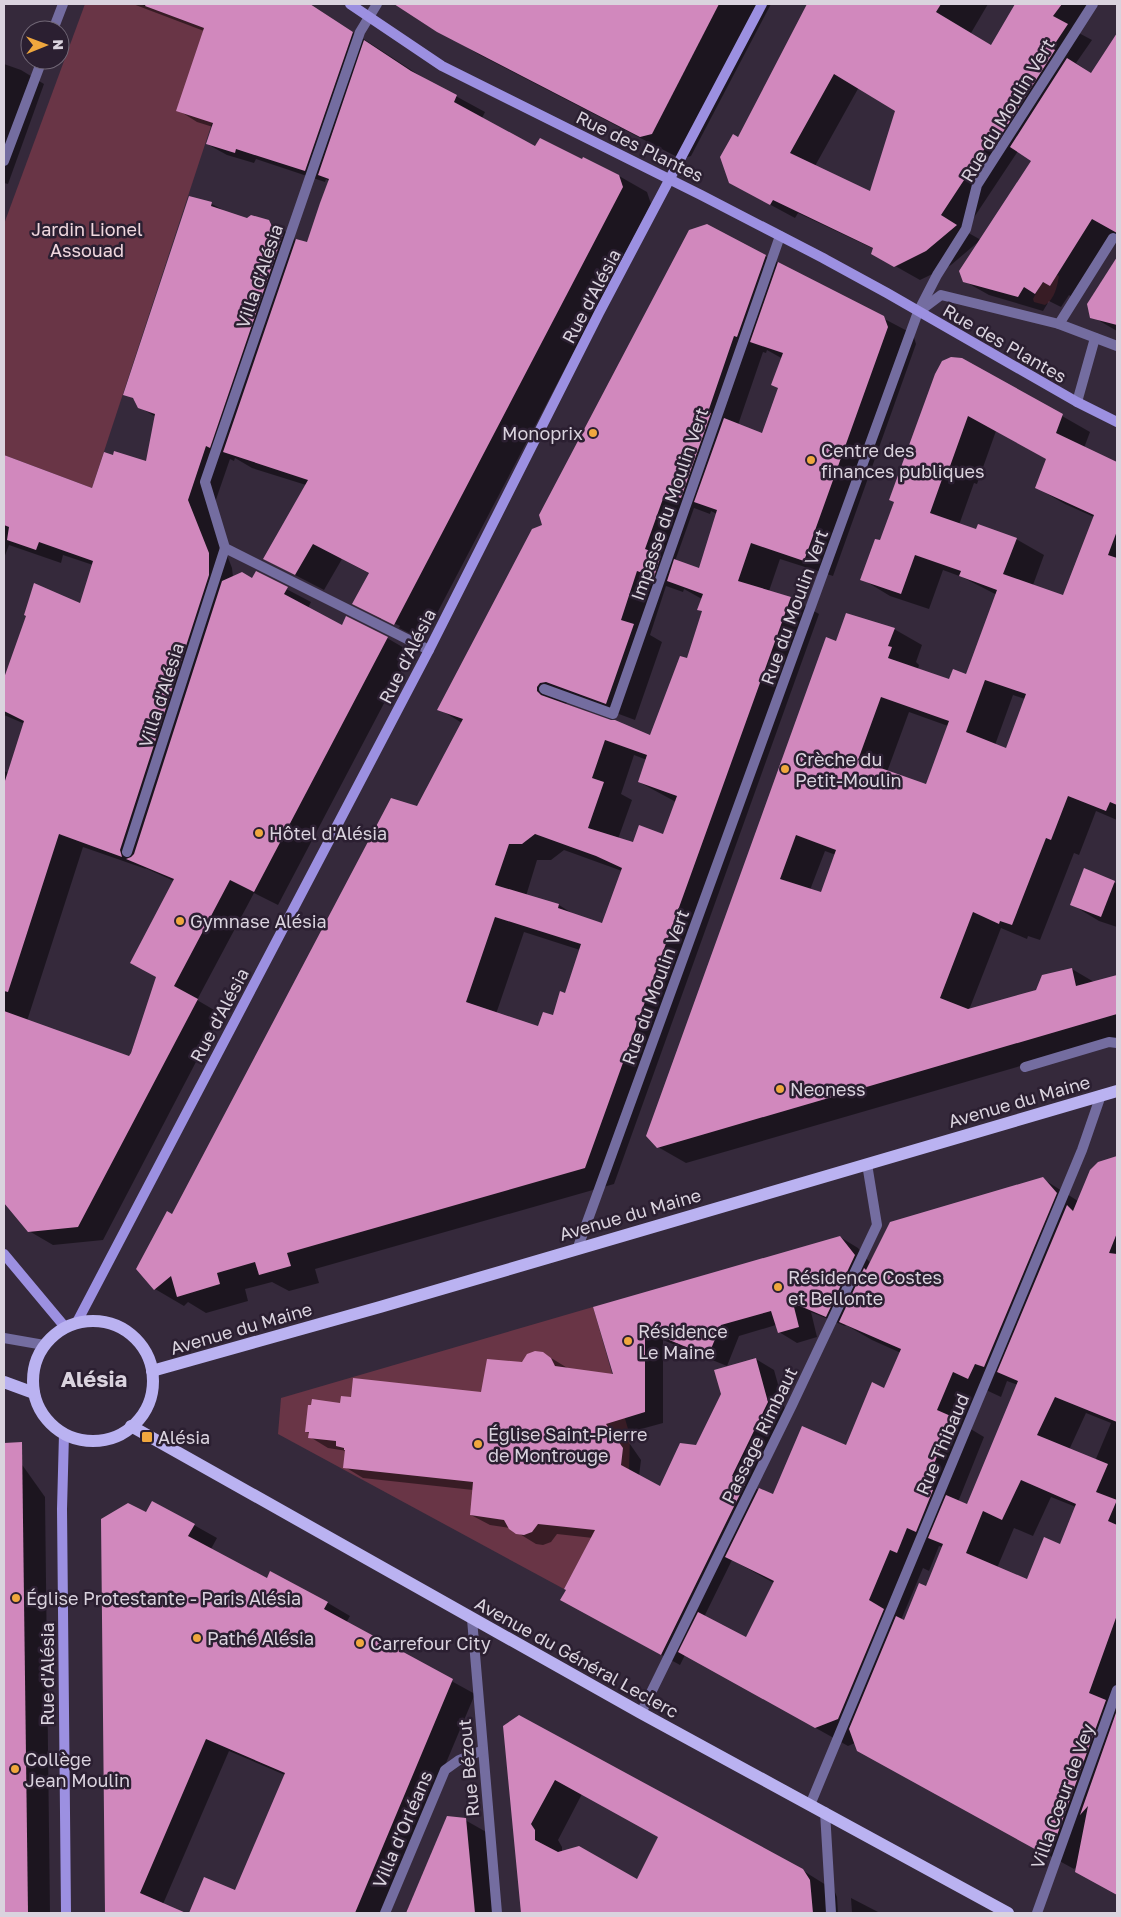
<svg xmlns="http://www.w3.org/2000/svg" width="1121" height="1917" viewBox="0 0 1121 1917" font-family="'Golos Text',sans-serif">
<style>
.green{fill:#693546}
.shadow{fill:#0007;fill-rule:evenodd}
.building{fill:#d188bd;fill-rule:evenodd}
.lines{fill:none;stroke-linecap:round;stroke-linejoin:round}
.lane{stroke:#746da0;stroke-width:10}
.street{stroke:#746da0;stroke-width:10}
.secondary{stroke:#9c90e1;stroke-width:10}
.primary{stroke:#bab2f1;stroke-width:12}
.poi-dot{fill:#efa73e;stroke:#2b1f31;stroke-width:2}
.labels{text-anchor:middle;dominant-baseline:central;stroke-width:5;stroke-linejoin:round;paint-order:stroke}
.street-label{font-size:18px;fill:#dad3de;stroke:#2b1f31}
.park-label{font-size:18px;fill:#f0d7de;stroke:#2b1f31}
.poi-label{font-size:18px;fill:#dad3de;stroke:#2b1f31;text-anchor:start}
.district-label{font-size:22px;font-weight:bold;fill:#dad3de;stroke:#2b1f31}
</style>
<rect width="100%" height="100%" fill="#35293b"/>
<g class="green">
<path d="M85 4H140L239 41 92 488 4 455V224Z"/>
<path d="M1057 275 1059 276C1057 286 1055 299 1045 305L1034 302 1033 299 1041 284Z"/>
<path d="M593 1307 630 1436 629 1469 564 1589 278 1434 281 1398Z"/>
</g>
<g class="shadow">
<path d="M133 4H190L189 5 202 12 207 4H310L428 81 485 112 482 118 536 148 582 161 619 176 647 192 651 204 423 640 399 628 400 626 381 617V619L354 604 370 574 342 559 324 590 264 559 306 485 252 468 235 458 234 461 230 459 211 514 232 568 233 577 253 579 256 573 311 602 308 608 342 626 387 638 411 652 278 905 254 893 197 1000 221 1014 103 1240 53 1245 29 1231 4 1201V771L9 773 25 724 4 715V676L5 677 81 605 93 565 63 555 61 563 9 545 4 558V457L93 490 147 463 156 417 139 407 136 400 125 394 190 197 212 204 228 213 247 219 268 222 293 236 296 242 308 244 329 181 326 179 325 182 256 159 254 163 227 155 207 144 213 127 197 122 178 110 204 31ZM83 847 146 869 145 868 174 881 158 977 129 1058 27 1021Z"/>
<path d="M407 4H771L691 156 681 159 478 54 409 12Z"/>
<path d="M808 4H988L971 33 992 46 1016 5 1014 4H1096L1077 32 1092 40 1076 63 1092 74 1117 36V233L1075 299 1069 295 1061 307 1049 301 1043 311 989 295 964 281 978 242 951 265 920 280 872 253 874 249 798 213 795 218 730 183 738 138ZM859 87 897 110 871 192 815 166ZM1018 151 1033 160 981 240 965 231Z"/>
<path d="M4 64 21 70 44 84 8 184 4 183Z"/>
<path d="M765 256 913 334 916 344 833 576 780 559 769 591 791 598 819 614 614 1184 315 1269 319 1283 289 1291 272 1282 245 1289 248 1301 206 1313 188 1302 184 1306 155 1289 138 1269 173 1216 418 807 462 723 439 709 544 526ZM767 350 783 359 780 388 763 435 738 425 763 352 766 353ZM694 508 710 514 711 511 717 514 700 570 675 561ZM666 586 683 592 684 589 702 599 698 609 703 612 687 660 651 737 566 704 569 699 576 698 635 720 662 642 650 635ZM634 755 647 760 639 782 676 802 664 835 634 844 618 839 632 800 621 794ZM564 850 622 871 602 925 578 917 559 905 526 896 537 860H551ZM524 932 580 950 565 994 553 1016 539 1028 496 1014Z"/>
<path d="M1117 259V331L1091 316 1088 304Z"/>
<path d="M936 374 1062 416 1090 432 1084 448 1117 462V820L1096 811 1079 855 1074 853 1040 940 1028 936 1027 939 1001 928 969 1010 1037 991 1072 969 1094 982 1117 976V1038L686 1163 658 1147 837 642 894 629 922 645 916 662 919 665 918 669 950 681 967 675 997 595 962 577 943 570 929 609 890 596 862 579 881 542ZM996 431 1047 459 1037 488 1065 504 1094 517 1064 597 1033 585 1044 555 1016 539 959 525 974 483 977 484ZM1013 695 1025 699 1006 749 995 745ZM909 712 948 726 926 786 887 772ZM825 851 836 855 822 894 810 890Z"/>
<path d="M1085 869 1117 884V927L1099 921 1071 904Z"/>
<path d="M1117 1157V1894L1077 1871 1078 1865 1074 1869 889 1768 855 1743 848 1746 685 1655 680 1665 580 1610 593 1538 557 1534 551 1542 543 1545 536 1544 510 1528 490 1525 471 1515 473 1490 363 1478 345 1467 347 1451 328 1448 310 1437V1433L306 1432 341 1404 482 1394 523 1364 543 1353 569 1369 615 1375 595 1308 840 1237 858 1248 871 1264 1043 1179 1078 1201 1098 1163ZM811 1312 845 1326 846 1325 872 1340 901 1353 885 1389 846 1446 773 1496 750 1486 786 1413 774 1370 756 1359 697 1446 660 1487 639 1476 641 1460 623 1434 663 1423V1340L727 1366 739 1336 776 1325 779 1332 797 1343 817 1337ZM1007 1381 1018 1385 968 1506 958 1502 984 1437 969 1428 986 1390 1001 1397ZM1086 1413 1111 1423 1095 1461 1069 1450ZM1051 1497 1076 1507 1060 1546 1027 1580 997 1568 1014 1528 1033 1536ZM939 1546 943 1547 927 1587 905 1622 901 1620 923 1568 929 1571ZM732 1560 774 1583 746 1639 704 1617Z"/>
<path d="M4 1451 18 1459 45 1497 50 1913H4Z"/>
<path d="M153 1502 217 1538 211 1549 268 1580 271 1573 328 1603 350 1616 346 1623 475 1694 383 1913H190L205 1879 235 1892 285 1775 229 1751 163 1904 185 1913H107L102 1520 146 1514Z"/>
<path d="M505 1727 802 1870 834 1890 837 1897 838 1913H522ZM582 1794 660 1837 637 1880 562 1852V1847L558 1840Z"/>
<path d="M448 1817 465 1820 488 1833 496 1913H406Z"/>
<path d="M851 1898 880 1913H852Z"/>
</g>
<g class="building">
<path d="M146 4H310L353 32 305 171 236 149 235 153 206 144 213 123 176 111 204 28 145 6Z"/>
<path d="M394 4H719L652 134 640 137 437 32Z"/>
<path d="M807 4H941L936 12 991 45 1015 4H1062L1053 16 1068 24 1052 48 1055 50 998 140 993 136 941 215 957 225 926 251 894 267 871 254 873 248 773 200 770 205 729 183 720 157 733 134 738 137ZM834 74 895 111 870 191 790 153Z"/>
<path d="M1117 33V233L1092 219 1050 286 1043 282 1035 294 1024 287 1018 297 963 282 959 271 1031 161 1010 147 1067 58 1091 73Z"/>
<path d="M364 40 411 71 457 95 454 102 535 146 540 138 582 159 583 157 619 175 623 187 394 625 352 604 369 573 313 544 295 575 263 559 308 480 223 452 296 239 307 242 320 203 329 179 318 175Z"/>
<path d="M189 196 212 202 211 206 247 218 251 215 269 220 275 232 283 234 210 448 206 446 188 500 209 553V575L120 850 122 857 59 834 8 992 4 991V784L24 721 4 711V678L26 616 24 615 34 583 80 603 93 561 39 542 36 550 7 540 9 527 4 525V455L92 488 104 452 113 455 114 451 146 461 155 414 138 408 133 398 123 395Z"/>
<path d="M707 224 766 255 737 337 734 336 708 412 711 413 681 498 665 493 645 549 661 555 654 577 637 571 621 620 634 624 606 704 546 682 540 683 537 687V691L541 695 611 720H615L650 735 680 656 687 658 702 611 697 610 703 594 667 581 674 559 699 568 717 510 694 502 724 418 762 433 778 388 771 385 783 353 750 342 778 262 884 316 888 327 804 561 751 543 738 581 791 597 585 1168 287 1253 291 1266 259 1275 255 1262 217 1273 220 1284 177 1297 171 1276 154 1290 136 1269 167 1211 172 1214 391 798 417 806 463 719 437 710 532 529 542 525 539 515 689 230ZM605 740 647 755 638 782 677 796 663 834 639 825 633 842 588 828 604 782 592 778ZM535 834 596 856 622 868 602 923 558 908 559 904 495 885 509 844H522ZM495 917 581 944 565 993 560 991 553 1015 543 1012 538 1026 466 1002Z"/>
<path d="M1117 257V325L1090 318 1087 304Z"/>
<path d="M951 357 962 358 1063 414 1056 433 1117 462V531L1108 555 1117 558V805L1110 802 1106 811 1068 796 1051 840 1046 838 1012 925 1000 921 999 924 973 912 940 998 968 1009 1036 990 1042 975 1072 968 1076 986 1117 975V1014L657 1148 646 1136 826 637 836 641 846 613 895 628 888 646 892 647 888 658 949 679 953 669 966 674 997 590 959 576 961 571 915 555 901 594 860 580 875 539 880 540 894 502 889 500 935 374 942 361ZM968 416 1046 459 1035 488 1094 515 1063 595 1003 574 1017 538 978 524 976 529 930 513 946 468 949 469ZM985 680 1026 694 1006 748 966 732ZM881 697 949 721 926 784 858 760ZM796 835 836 850 821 892 780 879Z"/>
<path d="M256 571 288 587 284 594 342 625 346 616 388 637 254 892 230 880 174 986 198 999 78 1227 28 1232 4 1203V1011L129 1056 131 1053 156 977 130 963 174 879 126 859 131 857 134 854 222 581 242 572 252 578Z"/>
<path d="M1084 868 1115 881 1101 917 1070 905Z"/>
<path d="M1117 1156V1233L1109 1253 1117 1254V1422L1055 1397 1037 1435 1108 1464 1096 1492 1117 1500 1108 1521 1117 1525V1615L1089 1693 1106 1700 1056 1838 1042 1853 857 1751 849 1729 896 1616 904 1620 919 1583 926 1586 943 1544 928 1538 946 1495 967 1504 1018 1381 997 1372 1067 1205 1073 1211 1090 1170 1098 1162ZM1021 1480 1076 1504 1060 1544 1044 1537 1027 1579 966 1553 983 1511 1002 1520Z"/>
<path d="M1043 1177 1057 1193 984 1367 975 1364 968 1379 953 1372 937 1410 953 1417 925 1486 933 1490 916 1532 907 1528 897 1553 890 1550 869 1600 884 1609 838 1719 815 1728 678 1652 698 1612 746 1637 774 1581 725 1557 759 1488 773 1494 802 1426 846 1445 872 1382 884 1388 901 1349 839 1322 864 1268 866 1270 890 1222Z"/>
<path d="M840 1236 855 1255 826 1317 793 1303 799 1327 778 1333 771 1311 721 1325 708 1356 645 1330V1412L606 1424 623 1448 621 1465 660 1486 680 1443 696 1445 721 1394 714 1370 756 1358 768 1402 732 1476 746 1482 661 1655 560 1600 566 1590 564 1589 595 1530 538 1524 532 1532 524 1535 516 1534 509 1529 504 1520 470 1515 473 1482 343 1468 345 1450H344V1448L336 1446V1441L308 1438 309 1432H305L308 1405H311L312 1399 340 1403 341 1396 351 1397 353 1378 481 1392 487 1359 522 1362 527 1354 535 1351 543 1352 551 1358 555 1366 613 1374 593 1307Z"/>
<path d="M22 1442 28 1913H4V1443Z"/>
<path d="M152 1501 195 1524 188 1536 267 1578 270 1571 328 1602 324 1609 453 1679 355 1913H189L204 1877 235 1890 285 1773 206 1739 140 1893 186 1913H105L101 1519 128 1503 146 1512Z"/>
<path d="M1117 1710V1895L1075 1872 1088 1806 1080 1815Z"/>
<path d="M519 1715 803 1869 810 1880 813 1913H521L503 1726ZM555 1780 658 1837 637 1879 579 1846 558 1852 535 1840V1830L531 1824Z"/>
<path d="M447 1816 466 1818 475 1913H406Z"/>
</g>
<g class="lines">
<g class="lane">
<path d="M544 689 613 714 780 236"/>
<path d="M1025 1067 1109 1042 1117 1043"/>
<path d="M4 1338 44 1345"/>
<path d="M641 1713 792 1405 877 1225 867 1164"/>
<path d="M1037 1913 1117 1690"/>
</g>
<g class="street">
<path d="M377 4 360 32 205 482 225 548 429 650"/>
<path d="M53 30 63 4"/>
<path d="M4 161 42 60"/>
<path d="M921 310 941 295 1059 324 1117 346"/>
<path d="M1059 324 1113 238"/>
<path d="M1077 402 1095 338"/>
<path d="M127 852 225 548"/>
<path d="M578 1247 918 312 937 275 966 229 977 185 1093 4"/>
<path d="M472 1619 497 1913"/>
<path d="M810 1805 1082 1150 1101 1095"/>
<path d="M825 1812 831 1913"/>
<path d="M385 1913 445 1770 459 1760 483 1750"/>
</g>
<g class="secondary">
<path d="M350 4 442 66 701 195 823 258 887 293 1077 402 1117 422"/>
<path d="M4 1254 65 1327"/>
<path d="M77 1322 429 650 599 313 762 4"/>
<path d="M64 1434 62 1509 66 1913"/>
</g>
<g class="primary">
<circle cx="93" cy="1381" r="60"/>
<path d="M152 1371 380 1307 1117 1091"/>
<path d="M4 1382 34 1393"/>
<path d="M131 1426 641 1713 1008 1913"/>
</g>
</g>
<g class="poi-dot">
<circle cx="593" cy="433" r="5"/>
<circle cx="811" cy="460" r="5"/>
<circle cx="785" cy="769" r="5"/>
<circle cx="259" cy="833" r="5"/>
<circle cx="180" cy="921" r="5"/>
<circle cx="780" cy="1089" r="5"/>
<circle cx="778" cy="1287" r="5"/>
<circle cx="628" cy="1341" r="5"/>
<rect x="141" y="1431" width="12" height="12" rx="2.5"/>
<circle cx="478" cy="1444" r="5"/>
<circle cx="16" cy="1598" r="5"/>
<circle cx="197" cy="1638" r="5"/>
<circle cx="360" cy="1643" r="5"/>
<circle cx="15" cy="1769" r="5"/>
</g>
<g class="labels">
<g class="street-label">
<text transform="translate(1007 110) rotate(-59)">Rue du Moulin Vert</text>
<text transform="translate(640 146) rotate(26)">Rue des Plantes</text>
<text transform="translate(259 276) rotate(-71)">Villa d'Alésia</text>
<text transform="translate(591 296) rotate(-62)">Rue d'Alésia</text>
<text transform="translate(1005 343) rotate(30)">Rue des Plantes</text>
<text transform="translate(669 504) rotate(-71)">Impasse du Moulin Vert</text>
<text transform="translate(794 607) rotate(-70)">Rue du Moulin Vert</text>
<text transform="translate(407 656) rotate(-63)">Rue d'Alésia</text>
<text transform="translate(161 695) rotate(-72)">Villa d'Alésia</text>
<text transform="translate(655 987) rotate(-70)">Rue du Moulin Vert</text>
<text transform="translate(219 1015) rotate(-62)">Rue d'Alésia</text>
<text transform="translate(1019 1101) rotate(-16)">Avenue du Maine</text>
<text transform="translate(630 1214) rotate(-16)">Avenue du Maine</text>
<text transform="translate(241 1328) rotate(-16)">Avenue du Maine</text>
<text transform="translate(759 1435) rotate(-64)">Passage Rimbaut</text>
<text transform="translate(942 1444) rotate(-67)">Rue Thibaud</text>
<text transform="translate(577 1657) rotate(29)">Avenue du Général Leclerc</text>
<text transform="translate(47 1674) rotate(-90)">Rue d'Alésia</text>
<text transform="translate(468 1768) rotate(-95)">Rue Bézout</text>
<text transform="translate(1062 1796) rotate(-70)">Villa Cœur de Vey</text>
<text transform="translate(402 1829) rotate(-67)">Villa d'Orléans</text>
</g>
<g class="park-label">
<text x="87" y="229">Jardin Lionel<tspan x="87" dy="21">Assouad</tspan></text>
</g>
<g class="poi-label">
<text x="583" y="433" text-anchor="end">Monoprix</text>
<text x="821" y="450">Centre des<tspan x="821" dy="21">finances publiques</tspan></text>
<text x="795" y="759">Crèche du<tspan x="795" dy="21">Petit-Moulin</tspan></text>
<text x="269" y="833">Hôtel d'Alésia</text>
<text x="190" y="921">Gymnase Alésia</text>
<text x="790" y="1089">Neoness</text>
<text x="788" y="1277">Résidence Costes<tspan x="788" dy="21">et Bellonte</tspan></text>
<text x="638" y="1331">Résidence<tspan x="638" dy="21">Le Maine</tspan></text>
<text x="488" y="1434">Église Saint-Pierre<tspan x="488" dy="21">de Montrouge</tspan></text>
<text x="158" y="1437">Alésia</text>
<text x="26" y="1598">Église Protestante - Paris Alésia</text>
<text x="207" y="1638">Pathé Alésia</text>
<text x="370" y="1643">Carrefour City</text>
<text x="25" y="1759">Collège<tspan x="25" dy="21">Jean Moulin</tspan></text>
</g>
<g class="district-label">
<text x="94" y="1378">Alésia</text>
</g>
</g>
<rect width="1121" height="1917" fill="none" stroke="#dad3de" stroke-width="10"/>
<g transform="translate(45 45) rotate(89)"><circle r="24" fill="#2b1f31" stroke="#716776"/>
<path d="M0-4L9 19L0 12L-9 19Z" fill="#efa73e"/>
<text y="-8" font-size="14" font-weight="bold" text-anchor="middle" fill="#dad3de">N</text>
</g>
</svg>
